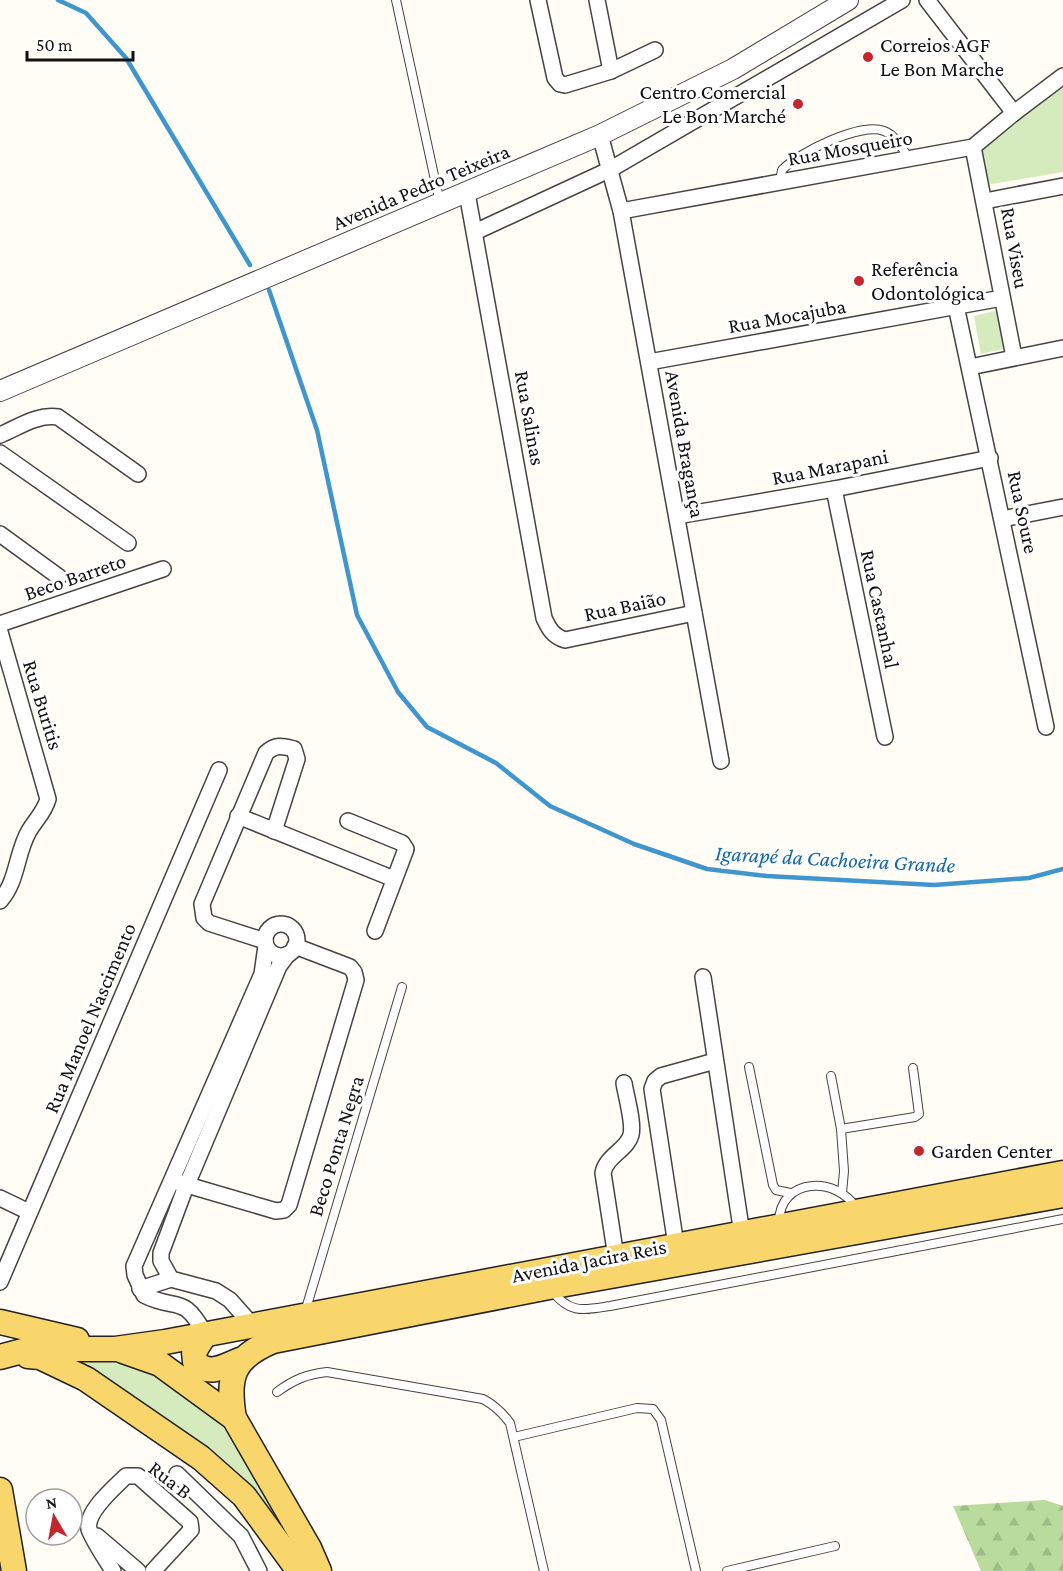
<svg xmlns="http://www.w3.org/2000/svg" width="1063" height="1571" viewBox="0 0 1063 1571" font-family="'Crimson Pro',serif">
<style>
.forest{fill:url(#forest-firs)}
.park{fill:#d5ebbd}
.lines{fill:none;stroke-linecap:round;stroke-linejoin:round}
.stream{stroke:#3f96cf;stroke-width:4.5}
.service-casing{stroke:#444;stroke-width:10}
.minor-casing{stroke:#444;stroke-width:18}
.tertiary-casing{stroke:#444;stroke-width:22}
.primary-casing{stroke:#222;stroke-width:27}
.service{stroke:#fff;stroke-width:8}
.minor{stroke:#fff;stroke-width:15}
.tertiary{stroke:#fff;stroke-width:20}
.primary{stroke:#f9d66b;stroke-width:24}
.poi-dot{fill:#c4262e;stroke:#fff;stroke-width:2}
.labels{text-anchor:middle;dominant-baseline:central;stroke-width:6;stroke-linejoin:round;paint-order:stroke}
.poi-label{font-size:21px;fill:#111;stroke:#fff;text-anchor:start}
.street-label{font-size:21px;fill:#111;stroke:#fff}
.water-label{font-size:22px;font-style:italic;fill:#1768a6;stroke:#fff}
</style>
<defs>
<pattern id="forest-firs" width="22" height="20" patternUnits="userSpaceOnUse" patternTransform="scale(1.5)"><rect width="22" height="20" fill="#b9dc9c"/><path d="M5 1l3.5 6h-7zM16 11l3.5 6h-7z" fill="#9ebc85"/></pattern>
</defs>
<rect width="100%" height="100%" fill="#fffdf5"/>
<path class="forest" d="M1045 1500 1063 1506V1571H981L953 1506Z"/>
<g class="park">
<path d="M1063 85V172L986 185 978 148Z"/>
<path d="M999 310 1006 348 981 354 974 316Z"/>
<path d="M40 1354 107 1355 145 1368 217 1416 311 1571 242 1485Z"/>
</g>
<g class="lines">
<g class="stream">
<path d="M58 0 86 13 126 58 250 265"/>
<path d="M269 290 317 430 357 615 398 692 427 727 496 763 550 806 634 844 707 869 767 876 934 885 1029 878 1063 869"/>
</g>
<defs>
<g id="service">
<path d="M396 0 440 203"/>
<path d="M780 182 782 170C799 152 861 122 884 131 896 135 902 149 909 158"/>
<path d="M749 1067 773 1185 776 1190 790 1193"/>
<path d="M831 1076 841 1129"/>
<path d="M842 1193 844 1171 841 1129 915 1117 919 1114 913 1068"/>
<path d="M779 1222C780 1177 837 1176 856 1208"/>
<path d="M552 1291C570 1314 583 1310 610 1306L1063 1219"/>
<path d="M305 1312 402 987"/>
<path d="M277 1392C293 1380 307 1374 327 1372L483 1399C494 1405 502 1412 510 1423L544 1571"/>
<path d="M514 1437 637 1408 653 1409 661 1420 696 1571"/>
<path d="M727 1571 835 1546"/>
</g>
<g id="minor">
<path d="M538 0 555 78 560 84 565 85 611 71 655 50"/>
<path d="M597 0 611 71"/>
<path d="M927 0 1014 113"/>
<path d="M600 135 621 211 721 761"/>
<path d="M973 147 1014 357"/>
<path d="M467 193 544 618C549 629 553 636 565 640L694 613"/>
<path d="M985 201 1063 186"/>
<path d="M621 211 973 147 1014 113 1063 76"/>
<path d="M475 232 611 169 902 0"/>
<path d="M956 306 1046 727"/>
<path d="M649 362 1002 298"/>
<path d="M970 367 1063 348"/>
<path d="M0 435C19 427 37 414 58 417L138 474"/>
<path d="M0 453 128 543"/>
<path d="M834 489 885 737"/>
<path d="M677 516 834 489 990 458"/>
<path d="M1002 519 1063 507"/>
<path d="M0 534 59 577"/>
<path d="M0 624 163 569"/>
<path d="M0 632 48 799C44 813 36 819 29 831 16 853 18 881 0 901"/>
<path d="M238 816 394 879"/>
<path d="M348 821 402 843 406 849 375 931"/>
<circle cx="281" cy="940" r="16"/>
<path d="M265 941 209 923 204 918 202 904 266 753C276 744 282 746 294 749L297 759 274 831"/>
<path d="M703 977 742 1234"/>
<path d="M177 1182 276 1211 284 1210 289 1205 356 980 354 972 350 967 295 946"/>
<path d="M0 1198 29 1212"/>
<path d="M676 1245 652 1089 655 1081 661 1076 715 1061"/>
<path d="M616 1257 603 1173C606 1156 627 1150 631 1135 634 1123 626 1096 624 1083"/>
<path d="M0 1282 219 770"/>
<path d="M140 1289 171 1279"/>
<path d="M253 1326 230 1300 216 1291 171 1279 161 1261V1253L183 1194 279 966 288 954"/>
<path d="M205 1334C182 1292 177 1312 144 1295L135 1275 134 1266 262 974 266 946"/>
<path d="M177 1474 241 1536 259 1571"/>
<path d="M97 1536 138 1571"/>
<path d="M113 1571C107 1561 92 1539 89 1529 85 1512 115 1487 126 1476H138L190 1522 191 1530 153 1571"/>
</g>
<path id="tertiary" d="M0 391 600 135 733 69 848 0"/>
<g id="primary">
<path d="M0 1322 77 1340"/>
<path d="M205 1334 194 1352 195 1362C209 1377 224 1366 240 1360"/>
<path d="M123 1351 160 1364 234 1418 309 1548 319 1571"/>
<path d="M28 1356 40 1357 86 1379 201 1458 244 1496 299 1571"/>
<path d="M0 1357 30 1349H115L165 1342 1063 1173"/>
<path d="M234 1418C227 1377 232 1358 273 1341L549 1287 1063 1195"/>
<path d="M0 1490 14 1571"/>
</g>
</defs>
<use href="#service" class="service-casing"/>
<use href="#minor" class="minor-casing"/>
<use href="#tertiary" class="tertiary-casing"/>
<use href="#primary" class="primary-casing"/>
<use href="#service" class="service"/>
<use href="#minor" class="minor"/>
<use href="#tertiary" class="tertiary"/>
<use href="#primary" class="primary"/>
</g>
<g class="poi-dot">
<circle cx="868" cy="57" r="6"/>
<circle cx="798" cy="104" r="6"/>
<circle cx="859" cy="281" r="6"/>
<circle cx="919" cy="1151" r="6"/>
</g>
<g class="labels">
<g class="poi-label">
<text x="880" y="45">Correios AGF<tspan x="880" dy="24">Le Bon Marche</tspan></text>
<text x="786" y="92" text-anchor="end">Centro Comercial<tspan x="786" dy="24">Le Bon Marché</tspan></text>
<text x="871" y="269">Referência<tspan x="871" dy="24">Odontológica</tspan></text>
<text x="931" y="1151">Garden Center</text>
</g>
<g class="street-label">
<text transform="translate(850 148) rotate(-10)">Rua Mosqueiro</text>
<text transform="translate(421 187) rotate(-23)">Avenida Pedro Teixeira</text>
<text transform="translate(1015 248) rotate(80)">Rua Viseu</text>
<text transform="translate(787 316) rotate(-10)">Rua Mocajuba</text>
<text transform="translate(530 418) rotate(80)">Rua Salinas</text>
<text transform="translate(685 444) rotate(80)">Avenida Bragança</text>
<text transform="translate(830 467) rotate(-11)">Rua Marapani</text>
<text transform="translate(1023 512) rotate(78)">Rua Soure</text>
<text transform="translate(75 577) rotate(-19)">Beco Barreto</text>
<text transform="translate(625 606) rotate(-12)">Rua Baião</text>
<text transform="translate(880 609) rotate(78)">Rua Castanhal</text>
<text transform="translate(43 705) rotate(73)">Rua Buritis</text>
<text transform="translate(90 1018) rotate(-67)">Rua Manoel Nascimento</text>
<text transform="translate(336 1146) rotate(-73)">Beco Ponta Negra</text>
<text transform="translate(589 1261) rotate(-11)">Avenida Jacira Reis</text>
<text transform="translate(170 1480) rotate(38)">Rua B</text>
</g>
<g class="water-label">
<text transform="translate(835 859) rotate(3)">Igarapé da Cachoeira Grande</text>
</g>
</g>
<g transform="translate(54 1517) rotate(350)"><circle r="28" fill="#ffffff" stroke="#a0a0a0" stroke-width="1.5"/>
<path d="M0-4.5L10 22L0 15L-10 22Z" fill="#c4262e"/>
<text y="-9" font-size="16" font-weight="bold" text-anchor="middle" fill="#111111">N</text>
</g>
<path d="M27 51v9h106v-9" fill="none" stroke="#111111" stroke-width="3"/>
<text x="36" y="51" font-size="18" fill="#111111" stroke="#ffffff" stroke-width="4.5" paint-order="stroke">50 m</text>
</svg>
